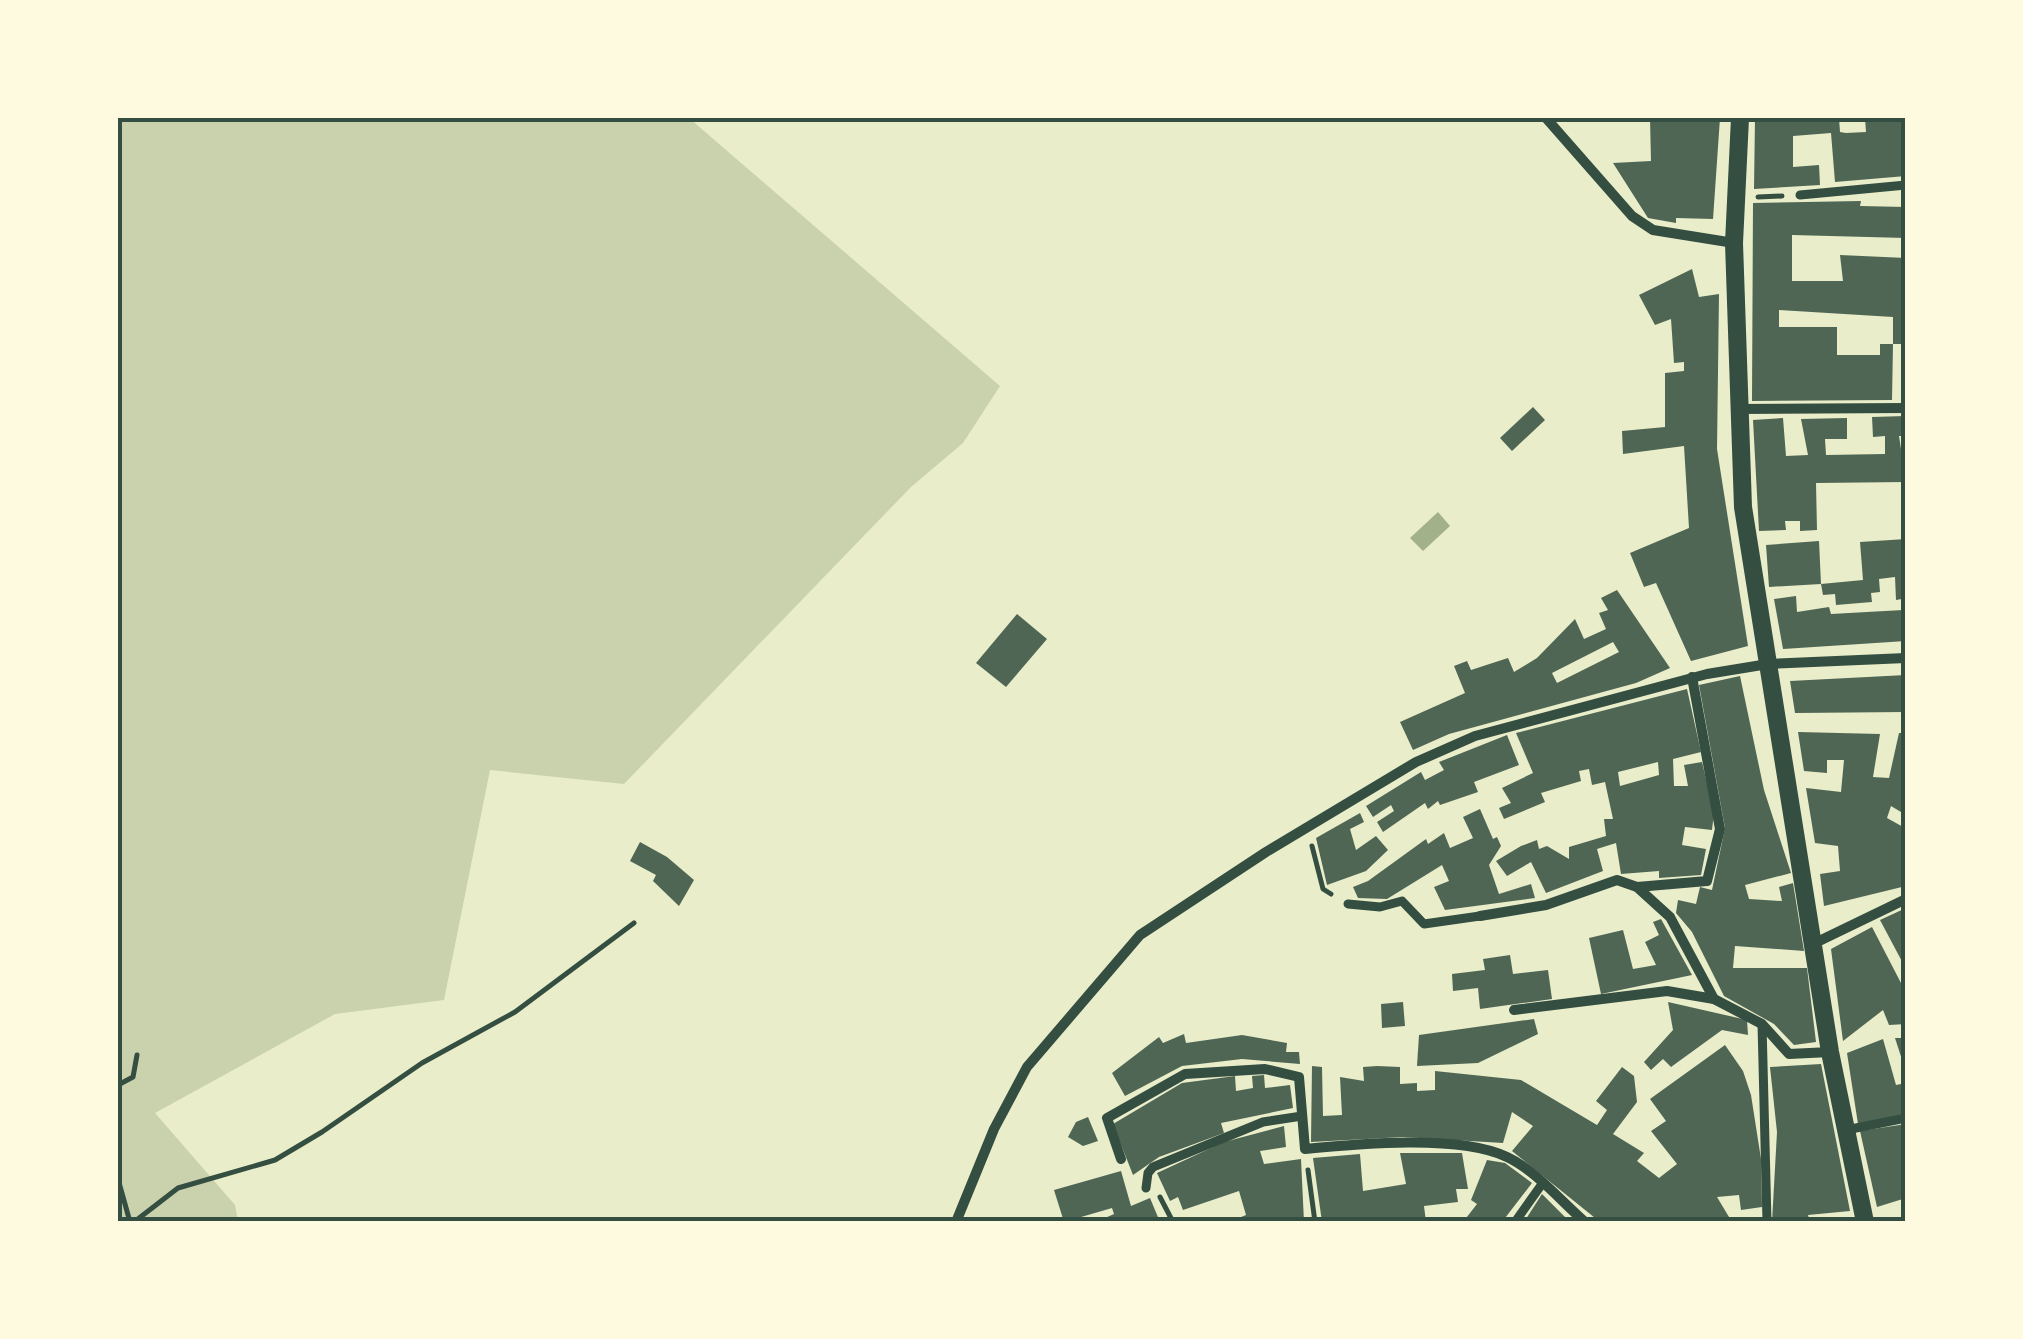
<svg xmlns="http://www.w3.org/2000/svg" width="2023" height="1339" viewBox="0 0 2023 1339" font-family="'Playfair Display',serif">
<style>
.green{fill:#cad2ad}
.water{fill:#a3b18a}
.building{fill:#4f6655;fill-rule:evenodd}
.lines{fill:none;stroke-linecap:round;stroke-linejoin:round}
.path{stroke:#344e41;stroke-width:5}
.pedestrian{stroke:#344e41;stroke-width:9}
.minor{stroke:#344e41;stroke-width:10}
.tertiary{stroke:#344e41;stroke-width:18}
.neatline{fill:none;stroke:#344e41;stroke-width:4}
</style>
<rect width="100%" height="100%" fill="#e9edc9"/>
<path class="green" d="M118 118H689L1000 386 963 443 911 487 624 784 490 770 444 1000 335 1014 155 1113 235 1205 238 1221H118Z"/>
<path class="water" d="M1438 512 1450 526 1423 551 1410 538Z"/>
<g class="building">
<path d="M1650 118H1720L1713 219 1676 218V223L1648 218 1613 163 1651 161Z"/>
<path d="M1755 118H1839L1840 132 1846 133 1866 132 1865 118H1906V176L1835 182 1831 133 1793 136V167L1819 165 1820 185 1754 189Z"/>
<path d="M1861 201 1860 206 1906 207V238L1792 235V281H1843L1840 255 1906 258V344H1893L1892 400 1752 401 1753 203ZM1779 310 1893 317V344H1880V355H1837V327H1779Z"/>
<path d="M1692 269 1699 297 1719 294 1717 449 1748 646 1691 661 1656 583 1644 587 1630 553 1689 528 1684 446 1623 454 1622 431 1665 427V373L1684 371V362L1674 363 1671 319 1655 325 1639 295Z"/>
<path d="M1533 407 1545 420 1512 451 1500 438Z"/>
<path d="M1906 416V436H1899L1906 482 1816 483 1817 530 1800 531V521H1785L1786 530 1759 531 1753 420 1783 418 1786 456 1808 455 1801 419 1847 418V439H1825L1826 455 1885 454V436L1873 437 1872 417Z"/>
<path d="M1906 539V641L1783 649 1774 599 1796 596 1797 612 1829 607 1831 614 1903 610 1902 599 1896 600 1895 577 1879 579 1880 592 1871 593 1872 602 1836 605 1835 594 1823 595 1821 584 1769 587 1766 545 1819 541 1821 584 1863 580 1860 542Z"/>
<path d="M1617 590 1670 668 1636 683 1449 734 1413 750 1400 722 1465 693 1454 666 1467 661 1471 670 1508 658 1514 672 1537 658 1575 619 1584 639 1606 629 1599 613 1608 610 1601 598ZM1613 642 1619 652 1557 683 1552 673Z"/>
<path d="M1017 614 1047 639 1006 687 976 663Z"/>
<path d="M1906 675V712L1795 713 1790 681Z"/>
<path d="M1740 676 1764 790 1791 873 1745 885 1749 899 1782 901 1779 887 1793 883 1804 951 1735 946 1733 968H1807L1816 1042 1794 1045 1774 1024 1724 996 1692 932 1676 913 1678 900 1696 904 1700 887 1712 890 1725 828 1699 685Z"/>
<path d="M1687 689 1701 752 1673 759 1674 786H1688L1684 765 1702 762 1714 813 1712 830 1685 827 1682 845 1706 849 1701 875 1659 878V871L1621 874 1616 843 1597 849 1603 871 1546 893 1531 862 1507 876 1496 861 1521 846 1537 840 1539 849 1547 846 1569 859V847L1606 836 1604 819H1613L1605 782 1592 785 1589 769 1579 771 1581 781 1541 793 1545 802 1504 819 1499 808 1511 803 1502 788 1533 773 1516 733ZM1658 762 1659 775 1620 786 1618 772Z"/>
<path d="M1798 732 1880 734 1873 777 1889 778 1899 733H1906V815L1891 806 1887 818 1905 828 1906 886 1824 906 1820 874 1840 871 1838 846 1815 843 1806 788 1841 792 1844 760H1827V773L1804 771Z"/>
<path d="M1507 735 1519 765 1474 782 1478 792 1440 805 1438 801 1428 809 1425 803 1383 832 1377 822 1394 811 1391 805 1373 817 1366 806 1421 772 1425 780 1444 770 1439 762Z"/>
<path d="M1480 809 1493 839 1497 837 1501 846 1489 865 1499 894 1531 884 1535 898 1445 910 1434 887 1449 881 1442 865 1387 899 1358 898 1353 887 1368 881 1426 839 1428 844 1444 833 1450 848 1473 838 1463 817Z"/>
<path d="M1360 813 1364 822 1350 829 1356 850 1376 836 1388 850 1366 871 1327 885 1316 838Z"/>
<path d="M640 842 667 857 694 880 679 906 653 881 656 875 630 861Z"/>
<path d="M1906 908V969L1880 920Z"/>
<path d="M1661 919 1692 975 1601 994 1589 938 1623 930 1633 969 1656 965 1645 942 1659 935 1653 922Z"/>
<path d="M1872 927 1901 983 1906 981V1024L1889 1025 1883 1010 1843 1041 1831 949Z"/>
<path d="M1510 955 1513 974 1548 970 1552 999 1480 1009 1478 988 1453 991 1452 974 1485 970 1483 959Z"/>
<path d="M1403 1002 1405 1026 1382 1028 1381 1004Z"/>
<path d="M1668 1002 1747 1020 1748 1035 1722 1030 1671 1067 1663 1059 1651 1070 1644 1062 1673 1030Z"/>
<path d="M1534 1019 1538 1034 1478 1063 1417 1066 1419 1035Z"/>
<path d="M1184 1034 1186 1043 1242 1035 1287 1043 1286 1052H1299L1300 1064 1242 1059 1182 1066 1125 1096 1112 1073 1159 1037 1163 1043Z"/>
<path d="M1895 1038H1906V1069H1905Z"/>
<path d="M1883 1039 1896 1085 1906 1083V1114L1858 1124 1847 1053Z"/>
<path d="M1725 1045 1743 1071 1751 1095 1761 1159 1762 1207 1741 1210 1739 1195 1717 1197 1732 1222H1600L1512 1151 1533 1126 1512 1112 1503 1143 1403 1137 1311 1142 1312 1066 1322 1067 1323 1116 1342 1115 1340 1077 1364 1081 1363 1067 1377 1066 1400 1067V1084L1417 1083V1091L1435 1090V1071L1521 1080 1597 1125 1607 1110 1596 1101 1622 1067 1634 1076 1637 1102 1613 1134 1644 1153 1637 1161 1659 1178 1677 1164 1651 1131 1666 1121 1650 1099Z"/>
<path d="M1821 1064 1850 1211 1808 1215 1810 1222H1772L1777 1132 1770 1067Z"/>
<path d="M1264 1075 1265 1088 1290 1085 1293 1108 1221 1123 1224 1133 1159 1157 1133 1175 1113 1124 1182 1083 1235 1076 1236 1091 1253 1088 1252 1076Z"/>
<path d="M1088 1117 1098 1141 1083 1146 1068 1137 1076 1122Z"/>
<path d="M1906 1124V1198L1877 1207 1860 1131Z"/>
<path d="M1284 1126 1286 1147 1260 1151 1264 1164 1301 1159 1304 1222H1229L1246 1215 1239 1191 1183 1210 1178 1197 1170 1201 1157 1173 1224 1142Z"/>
<path d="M1400 1153H1462L1468 1189H1456L1458 1202 1424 1206 1426 1222H1322L1313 1158 1360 1154 1363 1191 1406 1184Z"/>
<path d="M1487 1160 1505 1163 1532 1183 1502 1222H1463L1477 1204 1471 1200Z"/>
<path d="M1121 1171 1131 1206 1150 1198 1160 1222H1096L1114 1214 1112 1208 1064 1222 1054 1190Z"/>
<path d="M1542 1194 1570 1222H1524Z"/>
</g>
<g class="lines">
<g class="path">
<path d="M1758 197 1782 196"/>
<path d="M1312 846 1323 889 1331 894"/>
<path d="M118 1085 133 1077 137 1055"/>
<path d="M1308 1170 1315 1222"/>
<path d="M118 1179 130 1222"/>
<path d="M1160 1197 1173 1222"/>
<path d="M134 1222 178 1188 275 1160 322 1132 422 1063 515 1012 634 923"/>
</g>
<g class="pedestrian">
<path d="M1800 195 1906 185"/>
<path d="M1348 904 1380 907 1402 901 1424 924 1480 916"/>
<path d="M1762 1024 1767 1222"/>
<path d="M1846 1130 1906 1118"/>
<path d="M1146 1188 1148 1173 1153 1167 1263 1122 1302 1116"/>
<path d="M1515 1222 1542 1184"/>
</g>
<g class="minor">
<path d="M1546 118 1632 216 1653 230 1734 243"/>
<path d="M1738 409 1906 408"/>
<path d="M1637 887 1707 881 1720 829 1692 677"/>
<path d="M1480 916 1546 905 1617 880 1637 887 1670 917 1714 999 1762 1024 1789 1054 1830 1052"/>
<path d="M1815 943 1906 899"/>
<path d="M1514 1010 1667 991 1714 999"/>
<path d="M1121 1159 1107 1118 1185 1074 1265 1069 1299 1077 1305 1149C1356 1144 1460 1134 1507 1157 1535 1170 1561 1201 1585 1222"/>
<path d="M956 1222 994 1129 1027 1067 1140 935 1266 852 1416 762 1475 736 1707 674 1768 664 1906 658"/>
</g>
<path class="tertiary" d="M1740 118 1734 243 1743 507 1830 1052 1865 1222"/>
</g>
<rect width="2023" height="1339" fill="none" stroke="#fefae0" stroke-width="240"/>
<rect x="120" y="120" width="1783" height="1099" class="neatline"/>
</svg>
